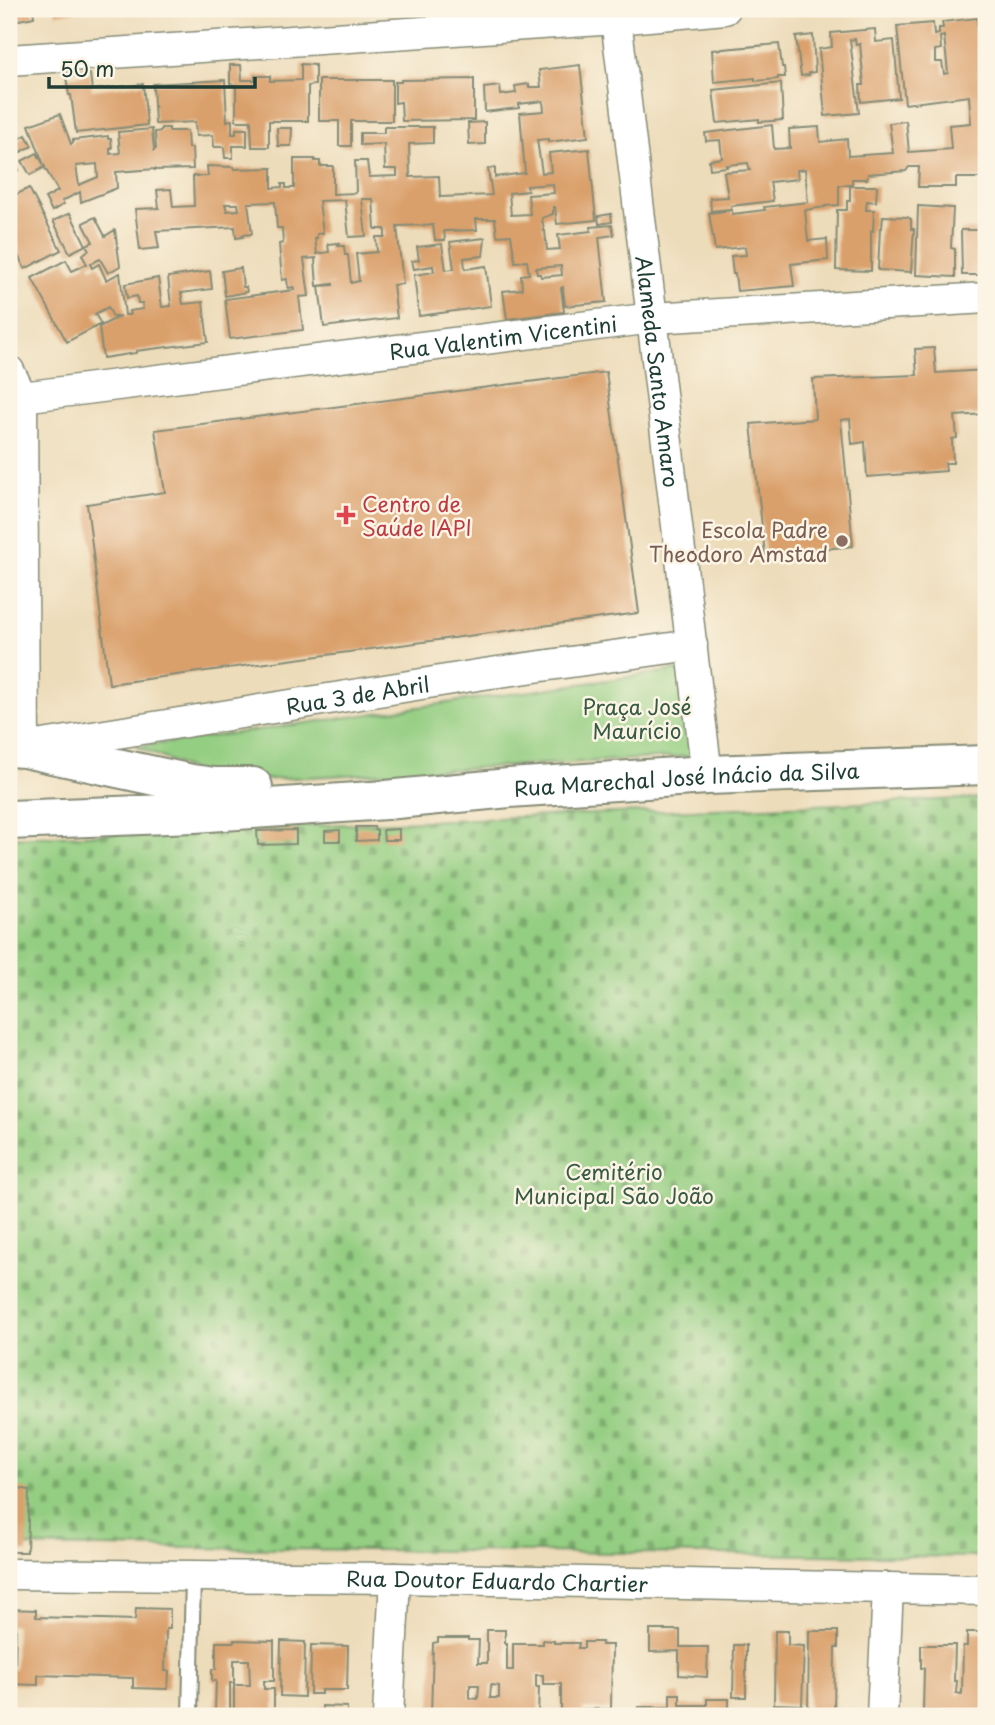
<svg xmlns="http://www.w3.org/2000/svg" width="995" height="1725" viewBox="0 0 995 1725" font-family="'Playpen Sans',sans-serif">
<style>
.cemetery{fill:url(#cemetery-stones);stroke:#5a865b;stroke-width:2}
.park{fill:#94ce82;stroke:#5a865b;stroke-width:2}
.building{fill:#daa06c;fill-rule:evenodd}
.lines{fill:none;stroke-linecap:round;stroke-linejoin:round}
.lane-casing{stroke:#868c77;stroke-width:18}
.street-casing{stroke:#868c77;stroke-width:33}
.secondary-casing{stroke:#868c77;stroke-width:42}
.lane{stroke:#fff;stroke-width:14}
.street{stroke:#fff;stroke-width:30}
.secondary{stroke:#fff;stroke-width:38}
.health-dot{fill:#e0444e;stroke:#fcf5e5;stroke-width:2.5}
.education-dot{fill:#8d6e63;stroke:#fcf5e5;stroke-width:2.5}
.labels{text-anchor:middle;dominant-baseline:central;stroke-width:5;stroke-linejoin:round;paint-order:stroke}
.street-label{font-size:21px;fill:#1f3d34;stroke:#fcf5e5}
.health-label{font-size:21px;fill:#be3a42;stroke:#fcf5e5;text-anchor:start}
.education-label{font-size:21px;fill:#785e54;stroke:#fcf5e5;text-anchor:end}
.park-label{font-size:21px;fill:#365a44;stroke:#fcf5e5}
</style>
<defs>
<pattern id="cemetery-stones" width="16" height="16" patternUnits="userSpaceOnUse" patternTransform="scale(1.75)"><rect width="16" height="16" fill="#94ce82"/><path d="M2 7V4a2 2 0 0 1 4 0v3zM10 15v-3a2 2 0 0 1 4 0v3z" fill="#78a86b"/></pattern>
</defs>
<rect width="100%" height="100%" fill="#fcf5e5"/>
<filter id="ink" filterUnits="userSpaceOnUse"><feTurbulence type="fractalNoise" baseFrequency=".0143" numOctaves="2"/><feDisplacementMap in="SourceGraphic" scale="14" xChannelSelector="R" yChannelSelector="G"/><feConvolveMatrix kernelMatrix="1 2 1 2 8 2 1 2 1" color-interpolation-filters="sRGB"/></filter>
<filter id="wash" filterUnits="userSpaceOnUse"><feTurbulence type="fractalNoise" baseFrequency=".00686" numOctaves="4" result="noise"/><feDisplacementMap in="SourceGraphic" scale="28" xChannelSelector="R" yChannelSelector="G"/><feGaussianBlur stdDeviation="1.57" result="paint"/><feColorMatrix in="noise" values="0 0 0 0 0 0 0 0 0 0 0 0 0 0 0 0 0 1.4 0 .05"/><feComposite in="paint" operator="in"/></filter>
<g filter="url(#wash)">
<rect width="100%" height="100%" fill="#eddcba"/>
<path class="cemetery" d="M986 798V1557L9 1546V838Z"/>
<path class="park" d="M685 669 694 756 219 782 138 747Z"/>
<g id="blocks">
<g class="building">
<path d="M9 9H33L34 17 9 22Z"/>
<path d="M55 9H82V10L56 14Z"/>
<path d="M977 18 980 69H982L985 97H986V178H956V187H918L919 167H909L906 171 868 174 867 179H852V183L850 185H839V205L825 206V207L805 210 808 241 827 239 828 260 791 264 794 286 737 291 735 274H733L731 256 746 255 745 247 715 250 709 213 732 210V214L765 210 764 207 808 202 805 169 797 170 798 179 770 182 773 201 731 206V209L711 211 710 198 728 197 724 172 750 170 748 163 726 165 727 167 710 169 709 160 722 158 720 140 706 141 705 133 772 125 774 149 790 148 789 129 819 127 820 142 847 139 848 156 893 153 889 123 906 121 909 152 951 149 949 125 971 123 969 96 905 104 897 26 933 23 934 35 939 34V28H943L942 22ZM944 36 948 73 944 74 942 62H935V50L941 49 940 37Z"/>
<path d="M875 29 876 42 894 40 899 98 861 102 860 85H864L860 44 856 45 855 39 850 40 859 113 825 116 819 49 832 47 831 33Z"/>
<path d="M813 35 815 72 809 73V75L801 76 796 37Z"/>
<path d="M779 44 782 67H784L785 77H778V79L755 81V78L714 82 712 50Z"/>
<path d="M301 64 315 65V85L308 86V121H269V147H252L251 121H236V85L230 84V65H241L242 80H255V76H270V81L301 80Z"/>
<path d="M580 65 588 137 548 142V139L537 140 542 173 551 172 549 153 589 149 596 220 557 224 555 207H553V214L542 218 544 231H545L547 250 560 249 558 235 591 231V227L612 225 614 235 599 237 606 302 565 306 563 287 561 288 564 312 507 319 503 291 522 289 521 275 529 274 527 261 515 262 511 235 497 236 495 219H476L477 230 444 231 445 240H435L433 225 397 226 403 284 393 285 397 318 324 327 319 286 333 285V284L317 286 315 259 317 258 304 259 309 296 299 297 303 330 230 339 225 299 294 290V287L288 288 287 279 282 280 279 244 283 243 282 228H277L275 202 248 203 252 234 242 235 243 237 236 238 235 227 156 231 159 248 140 250 135 209 159 208 157 190 171 189 173 207 194 206 193 176H208L207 166 234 167V169L272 168V188L282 187V184H286V188H294V159H315V161H320V166H333V194L356 193 355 161H367L369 177 397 176V169H385L384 144 360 145V133H384V127H433V143L409 144 410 177 439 176 440 197 492 195 488 169 495 168V177L525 173 520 113 544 111 543 101 519 104V108L485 112 484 88 500 86 501 95 516 93 515 86 529 84V87H541L539 70ZM553 184 554 193 528 195 530 214 511 215 509 193 528 191 527 186ZM362 199H373L375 229H385V237H376L377 252 356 254 359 281 351 283 348 255H345L344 246H338L339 243 328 244 329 252 317 254 315 238H317V234L323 233 319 201 345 200 349 237 366 236ZM225 204H238L239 210 227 211ZM561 266 562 275 541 277 540 274H537L536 268Z"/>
<path d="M90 74 92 90 143 84 147 125 76 133 71 95H69L66 77Z"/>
<path d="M474 79V120L402 121 401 102 395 103V82H401V80Z"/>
<path d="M225 80 227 121 232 120V134H236V129H247V146H233V158H225L224 147H214L213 135 196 136 195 122 155 124 153 84Z"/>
<path d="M319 80H392V121H351V146H339V121H319Z"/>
<path d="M781 83 783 120 759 122V119L717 123 713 90Z"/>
<path d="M60 114 71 144 73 143V140L108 136V139H111L112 148H110V154L120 153 118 132 152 129 154 150 156 149 155 132 161 131V128H169V131H187L188 148H192L193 169 155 170V169L116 172 117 188 81 202 80 192 62 201 64 204 52 211 45 198 58 191 45 168 29 125ZM97 164 98 177 79 185 76 166Z"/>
<path d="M485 122V144L469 145 468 123Z"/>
<path d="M277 128H292L291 146H278Z"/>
<path d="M26 135 32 146 11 157 19 170 9 176V144Z"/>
<path d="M37 153 45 167 30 175 22 161Z"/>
<path d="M850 186H877L876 202 867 201 866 210H874L873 231H871V271L836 270 837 210H847V201H850Z"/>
<path d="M29 188 61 250 25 269 9 238V198Z"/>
<path d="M918 206 953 208 951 248 955 249V277L916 275Z"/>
<path d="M70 213 86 245 70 253 53 221Z"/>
<path d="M611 214 612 222 599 224 598 216Z"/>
<path d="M883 216 907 217 911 219V229H914L911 272 878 270 880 228H882Z"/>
<path d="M95 217 105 236 115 230 120 266 108 273 100 259 90 264 92 268 99 264 106 280 120 273 125 315H130L129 311 143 309 142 303H138L137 296 127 298 125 284 158 278 162 307 171 306 168 277 210 271 212 289 181 293 183 304 203 302 208 342 136 351V353L103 358 99 327 120 316 113 317 108 307 95 314 101 324 67 342 32 278 66 260 72 271 87 264 82 255 89 250 86 245 93 242 83 223Z"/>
<path d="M961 230H986V275H962Z"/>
<path d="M485 238 483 256 464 258 465 269 486 266 491 306 419 316 414 275 434 272 433 266 414 269 412 261 419 260 417 247 442 244 446 270 454 269 450 242Z"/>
<path d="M241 268 243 287H246L247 292 225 296 222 271Z"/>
<path d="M934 348 936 373 986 370V414L955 416 957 438 952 439 953 463H945L946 471 867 477 865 442 852 444 850 419 841 420 853 546 765 555 751 424 815 419 813 379 917 375 915 349Z"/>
<path d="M606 372 639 613 109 684 87 504 165 492 155 430Z"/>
<path d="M356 827H374L375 830H377V840L356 841Z"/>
<path d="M399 829V840H384L383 830Z"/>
<path d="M296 830V844L258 845 257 831Z"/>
<path d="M340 830V841H325V831Z"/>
<path d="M9 1486 29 1490 27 1552H9Z"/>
<path d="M136 1608 170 1609V1629H166L165 1671H169L168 1689 133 1688V1678L38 1675V1685L9 1684V1669L15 1670 16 1625H9V1609L36 1610V1617L135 1620Z"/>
<path d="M487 1630H505V1644H507V1670H513V1644H543V1640L554 1641V1643H579L578 1648H584V1642H602L601 1645H612L611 1709H583V1716H561V1684H543V1675H536V1687H539L538 1716H498V1712H472V1716H431L433 1643 438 1642V1638H468V1640H479L478 1663H487ZM470 1685H479L478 1699 470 1698ZM491 1685 499 1686V1698H490Z"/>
<path d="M650 1630H680V1647H708L707 1677 679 1675V1651L650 1652Z"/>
<path d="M775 1631H788V1645L804 1646 802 1705 774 1704Z"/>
<path d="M809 1631H838V1648H835L834 1716H808Z"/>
<path d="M967 1632H985L984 1646H986V1716L956 1714V1716H939V1711H923L924 1668H921V1645H955L954 1681H957L956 1693 962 1694 963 1646H967Z"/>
<path d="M234 1640 274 1641V1681H264V1689H274V1716H234V1685H250L249 1660H234V1683H230V1711H215L216 1681H212V1669H216V1642H234Z"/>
<path d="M281 1641 305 1642 304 1697 280 1696Z"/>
<path d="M311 1645 348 1646 347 1690H321V1694H310Z"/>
<path d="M734 1645H746V1697H733Z"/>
<path d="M670 1694H680V1705H707V1699H729V1716H638V1707H670Z"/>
<path d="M322 1706 347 1707V1716H322Z"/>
</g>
</g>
</g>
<g filter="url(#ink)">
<use href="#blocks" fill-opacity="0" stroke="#868c77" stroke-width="2"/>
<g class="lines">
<defs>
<path id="lane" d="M190 1716 193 1576"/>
<g id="street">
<path id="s1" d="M616 19 707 775"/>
<path d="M9 60 616 19 725 9"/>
<path id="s2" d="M9 371 22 397 24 748 484 674 692 645"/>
<path id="s3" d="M22 397 653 318 986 298"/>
<path id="s4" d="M9 1574 395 1578 986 1590"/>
<path d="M388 1716 395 1578"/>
<path d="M882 1716 888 1588"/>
</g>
<g id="secondary">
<path d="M9 747 24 748 192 784 215 787H253"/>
<path id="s5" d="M9 820 194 813 386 800 509 788 707 775 986 765"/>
</g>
</defs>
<use href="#lane" class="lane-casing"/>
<use href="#street" class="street-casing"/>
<use href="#secondary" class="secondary-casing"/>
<use href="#lane" class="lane"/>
<use href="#street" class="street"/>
<use href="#secondary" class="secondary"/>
</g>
</g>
<path class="health-dot" d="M342.5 504.5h7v7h7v7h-7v7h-7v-7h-7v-7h7z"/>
<circle class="education-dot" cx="842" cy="541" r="7"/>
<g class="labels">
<g class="street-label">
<text stroke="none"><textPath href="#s3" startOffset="485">Rua Valentim Vicentini</textPath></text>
<text stroke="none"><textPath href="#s1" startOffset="355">Alameda Santo Amaro</textPath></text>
<text stroke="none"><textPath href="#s2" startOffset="718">Rua 3 de Abril</textPath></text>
<text stroke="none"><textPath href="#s5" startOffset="679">Rua Marechal José Inácio da Silva</textPath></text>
<text stroke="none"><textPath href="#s4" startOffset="488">Rua Doutor Eduardo Chartier</textPath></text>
</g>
<g class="health-label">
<text x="362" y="503">Centro de<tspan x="362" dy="24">Saúde IAPI</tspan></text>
</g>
<g class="education-label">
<text x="828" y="529">Escola Padre<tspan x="828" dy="24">Theodoro Amstad</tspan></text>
</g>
<g class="park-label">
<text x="637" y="706">Praça José<tspan x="637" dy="24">Maurício</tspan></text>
<text x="614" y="1171">Cemitério<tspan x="614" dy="24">Municipal São João</tspan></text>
</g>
</g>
<rect width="995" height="1725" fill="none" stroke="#fcf5e5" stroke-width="35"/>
<path d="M49 77v10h206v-10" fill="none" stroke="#1f3d34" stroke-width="3.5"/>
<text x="60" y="77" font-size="21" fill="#1f3d34" stroke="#fcf5e5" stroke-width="5" paint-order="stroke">50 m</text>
</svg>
